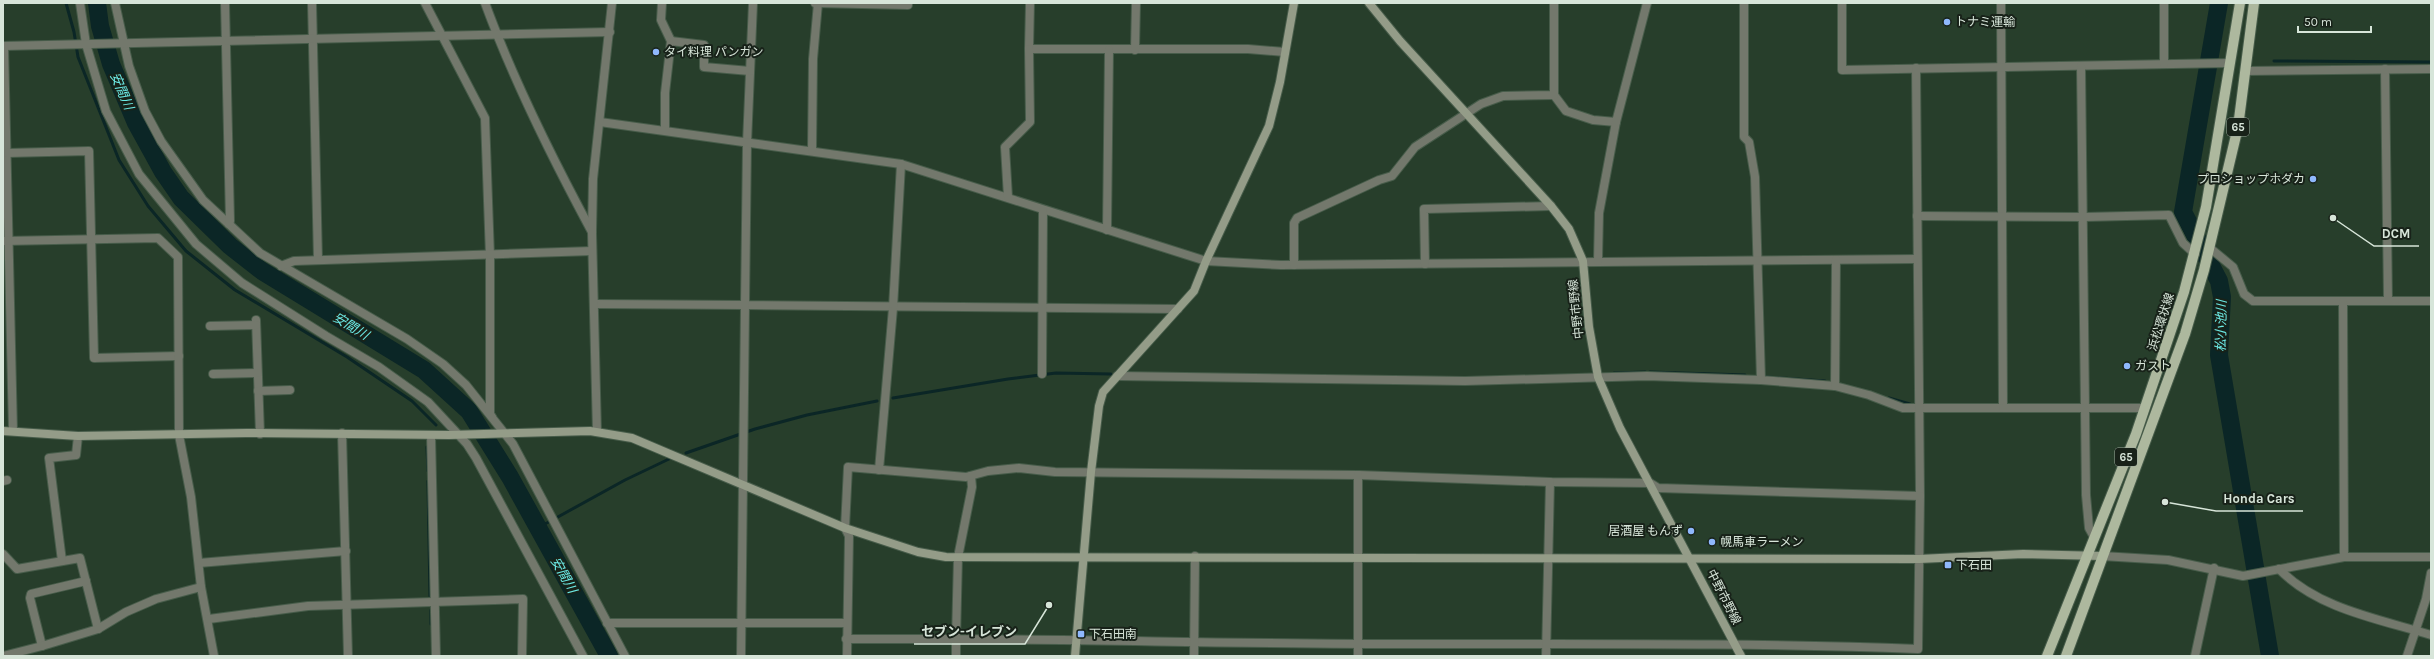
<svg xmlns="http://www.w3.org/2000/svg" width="2434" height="659" viewBox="0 0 2434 659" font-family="Karla,'Noto Sans JP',sans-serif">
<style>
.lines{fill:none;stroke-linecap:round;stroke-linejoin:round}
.stream{stroke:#0b2626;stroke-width:3}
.river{stroke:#0b2626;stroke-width:18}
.street-casing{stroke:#475c4a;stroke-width:10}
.secondary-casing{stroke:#475c4a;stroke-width:10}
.primary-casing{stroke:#475c4a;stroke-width:12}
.street{stroke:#73786c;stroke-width:8}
.secondary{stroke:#949c88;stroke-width:8}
.primary{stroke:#adb89e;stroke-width:10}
.poi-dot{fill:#8fb8fd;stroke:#182219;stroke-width:1.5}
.labels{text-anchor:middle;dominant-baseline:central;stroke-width:4;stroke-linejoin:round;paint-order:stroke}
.shield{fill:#182219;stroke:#9eaa9f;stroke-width:1}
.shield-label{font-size:11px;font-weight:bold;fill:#d7e5d9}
.poi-label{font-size:12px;fill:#d7e5d9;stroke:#182219;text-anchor:start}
.street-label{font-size:12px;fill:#d7e5d9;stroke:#182219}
.water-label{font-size:13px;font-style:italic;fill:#6cebe7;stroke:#182219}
.leader{fill:none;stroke:#d7e5d9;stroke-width:1.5}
.callout-dot{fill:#d7e5d9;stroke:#182219;stroke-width:1.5}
.callout-label{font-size:13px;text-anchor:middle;font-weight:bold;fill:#d7e5d9;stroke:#182219;stroke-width:4;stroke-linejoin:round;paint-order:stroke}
</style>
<rect width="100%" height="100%" fill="#273e2b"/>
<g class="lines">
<g class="stream">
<path d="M66 3 74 32 78 57 119 160 148 206 186 251 235 290 347 357 412 401 436 425"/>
<path d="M2274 61 2431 62"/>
<path d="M1650 372 1745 375"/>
<path d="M1614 373 1645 372"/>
<path d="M1767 377 1825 381"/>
<path d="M893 398 1008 379 1056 373 1111 374"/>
<path d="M1889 398 1910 404"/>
<path d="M427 447 428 471"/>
<path d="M686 453 755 429 807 415 877 401"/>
<path d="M428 481 430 596"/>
<path d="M556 518 625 480 669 459"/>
<path d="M538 527 549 522"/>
<path d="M431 610V624"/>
</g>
<g class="river">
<path d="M97 3 100 26 111 64 136 123 163 172 181 198 230 246 262 271 424 370 469 411 510 477 609 656"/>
<path d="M2219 3 2183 212 2219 281 2222 297 2219 355 2270 656"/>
</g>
<defs>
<g id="street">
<path d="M80 3 86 44 106 111 139 174 196 244 242 283 326 336 379 367 428 402 467 444 476 458 583 656"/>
<path d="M115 3 129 66 145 111 161 141 203 200 260 253 407 339 443 364 466 385 513 444 625 656"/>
<path d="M225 3 230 221 229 224"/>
<path d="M312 3 318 260"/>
<path d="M425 3 485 118 490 256V414L492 417"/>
<path d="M485 3C514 82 552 158 592 232"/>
<path d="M662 3 661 20 671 41 665 93V130"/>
<path d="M753 3 747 143 745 305 1178 309"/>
<path d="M815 3 908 5V3"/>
<path d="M1030 3 1029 49H1248L1285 52"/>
<path d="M1744 3V137L1749 142 1755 177 1761 380 1835 386 1869 395 1903 408H2003L2001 3"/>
<path d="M1842 3V70L2230 63"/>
<path d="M2164 3V64"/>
<path d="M671 41 704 45V67L750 71"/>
<path d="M3 46 610 32"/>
<path d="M4 46 13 431"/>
<path d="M1135 50 1136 3"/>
<path d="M2081 66 2086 495 2089 528 2094 537"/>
<path d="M2385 69 2388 301"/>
<path d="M2245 71 2431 69"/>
<path d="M1554 95 1566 111 1593 120 1616 122"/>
<path d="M600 122 901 164 1206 261 1281 265 1916 259"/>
<path d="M812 151 813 59 818 3"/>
<path d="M7 153 89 151 94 358 179 356"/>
<path d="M1008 197 1005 147 1030 122 1029 49"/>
<path d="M1917 216 2084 217 2169 215 2183 243 2195 254"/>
<path d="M1107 230 1109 50"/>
<path d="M3 241 158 238 178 257 179 435 191 497 201 587 214 656"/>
<path d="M2210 248 2233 267 2244 294 2253 301H2431"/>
<path d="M1598 261 1599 213 1616 122 1647 3"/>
<path d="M1425 264 1424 209 1551 206"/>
<path d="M1294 265V223L1297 218 1379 180 1392 176 1415 147 1481 104 1503 96 1554 95V3"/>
<path d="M281 266 294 261 592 251"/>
<path d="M2343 302 2344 557"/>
<path d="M594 304 745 305 741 656"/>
<path d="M256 320 260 434"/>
<path d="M210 326 256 325"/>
<path d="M213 374 257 373"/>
<path d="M1042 374 1043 210"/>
<path d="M1117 376 1465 381 1647 376 1761 380"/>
<path d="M1835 386 1836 260"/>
<path d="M258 391 290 390"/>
<path d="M2003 408H2144"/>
<path d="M597 432 592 233 593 179 612 3"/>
<path d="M342 433 348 656"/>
<path d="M431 435 436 656"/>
<path d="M879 470 893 308 901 164"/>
<path d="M971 476 972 487 958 557 956 639C1122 640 1288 645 1454 644 1609 644 1763 643 1918 649L1920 496 1916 68"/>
<path d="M3 481 7 480"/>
<path d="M3 554 17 569 80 558 98 629"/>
<path d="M2102 556 2168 560 2243 576 2344 557H2431"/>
<path d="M62 561 49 458 76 455 78 436"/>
<path d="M199 563 346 551"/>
<path d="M2279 569C2318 609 2379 619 2431 635"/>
<path d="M209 619 308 606 523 599 522 656"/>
<path d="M607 623H847"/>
<path d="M846 639H956V656"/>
<path d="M42 646 30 598 31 594 86 581"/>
<path d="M3 656 42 646 98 629 126 612 156 599 201 587"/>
<path d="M847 656 849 536 845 528 848 467 966 477 988 471 1019 468 1055 472 1358 475 1550 482 1650 483 1658 488 1920 496"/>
<path d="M1194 656 1195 556"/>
<path d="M1358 656V475"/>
<path d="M1546 656 1550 482"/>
<path d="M2195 656 2214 568"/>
<path d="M2407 656 2426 599 2431 573"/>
</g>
<g id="secondary">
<path d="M1369 3 1400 41 1551 206 1569 229 1583 261 1589 327 1598 377 1620 428 1741 656"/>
<path d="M3 431 78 436 246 433 449 435 590 431 632 438 845 528 918 552 946 557 1919 559 2023 554 2102 556"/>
<path d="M1075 656 1091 472 1099 406 1103 392 1194 291 1206 261 1269 126 1280 82 1294 3"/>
</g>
<g id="primary">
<path d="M2047 656 2136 434 2184 292 2206 207 2240 3"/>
<path d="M2066 656 2185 334 2204 270 2238 127 2254 3"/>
</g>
</defs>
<use href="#street" class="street-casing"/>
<use href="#secondary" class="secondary-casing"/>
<use href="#primary" class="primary-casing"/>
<use href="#street" class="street"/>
<use href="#secondary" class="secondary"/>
<use href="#primary" class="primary"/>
</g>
<g class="poi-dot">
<circle cx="1947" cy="22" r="4"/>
<circle cx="656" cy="52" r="4"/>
<circle cx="2313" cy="179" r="4"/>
<circle cx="2127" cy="366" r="4"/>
<circle cx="1691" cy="531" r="4"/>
<circle cx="1712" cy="542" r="4"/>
<rect x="1944" y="561" width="8" height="8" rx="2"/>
<rect x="1077" y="630" width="8" height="8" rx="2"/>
</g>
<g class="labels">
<g class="shield">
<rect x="2227" y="118" width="22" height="18" rx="3"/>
<rect x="2115" y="448" width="22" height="18" rx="3"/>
</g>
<g class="shield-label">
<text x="2238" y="127">65</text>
<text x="2126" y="457">65</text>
</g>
<g class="poi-label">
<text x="1955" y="22">トナミ運輸</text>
<text x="664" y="52">タイ料理 パンガン</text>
<text x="2305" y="179" text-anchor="end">プロショップホダカ</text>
<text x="2135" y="366">ガスト</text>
<text x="1683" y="531" text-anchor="end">居酒屋 もんず</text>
<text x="1720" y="542">幌馬車ラーメン</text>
<text x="1956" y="565">下石田</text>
<text x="1089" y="634">下石田南</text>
</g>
<g class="street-label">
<text transform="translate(1576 309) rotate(-96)">中野市野線</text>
<text transform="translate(2161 322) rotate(-72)">浜松環状線</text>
<text transform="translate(1724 597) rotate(63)">中野市野線</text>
</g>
<g class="water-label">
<text transform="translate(122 91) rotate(67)">安間川</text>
<text transform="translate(351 326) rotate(31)">安間川</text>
<text transform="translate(2221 326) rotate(-89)">松小池川</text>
<text transform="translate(564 575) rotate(61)">安間川</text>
</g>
</g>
<path class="leader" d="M2333 218L2374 246H2419M2165 502L2216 511H2303M1049 605L1025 644H914"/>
<g class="callout-dot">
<circle cx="2333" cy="218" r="4"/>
<circle cx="2165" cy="502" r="4"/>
<circle cx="1049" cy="605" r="4"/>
</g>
<g class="callout-label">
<text x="2396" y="238">DCM</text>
<text x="2259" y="503">Honda Cars</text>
<text x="969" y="636">セブン-イレブン</text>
</g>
<rect width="2434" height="659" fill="none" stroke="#d7e5d9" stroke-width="8"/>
<path d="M2298 26v6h73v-6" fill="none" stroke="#d7e5d9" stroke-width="2"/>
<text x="2304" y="26" font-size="12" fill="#d7e5d9" stroke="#182219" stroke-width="3" paint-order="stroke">50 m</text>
</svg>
